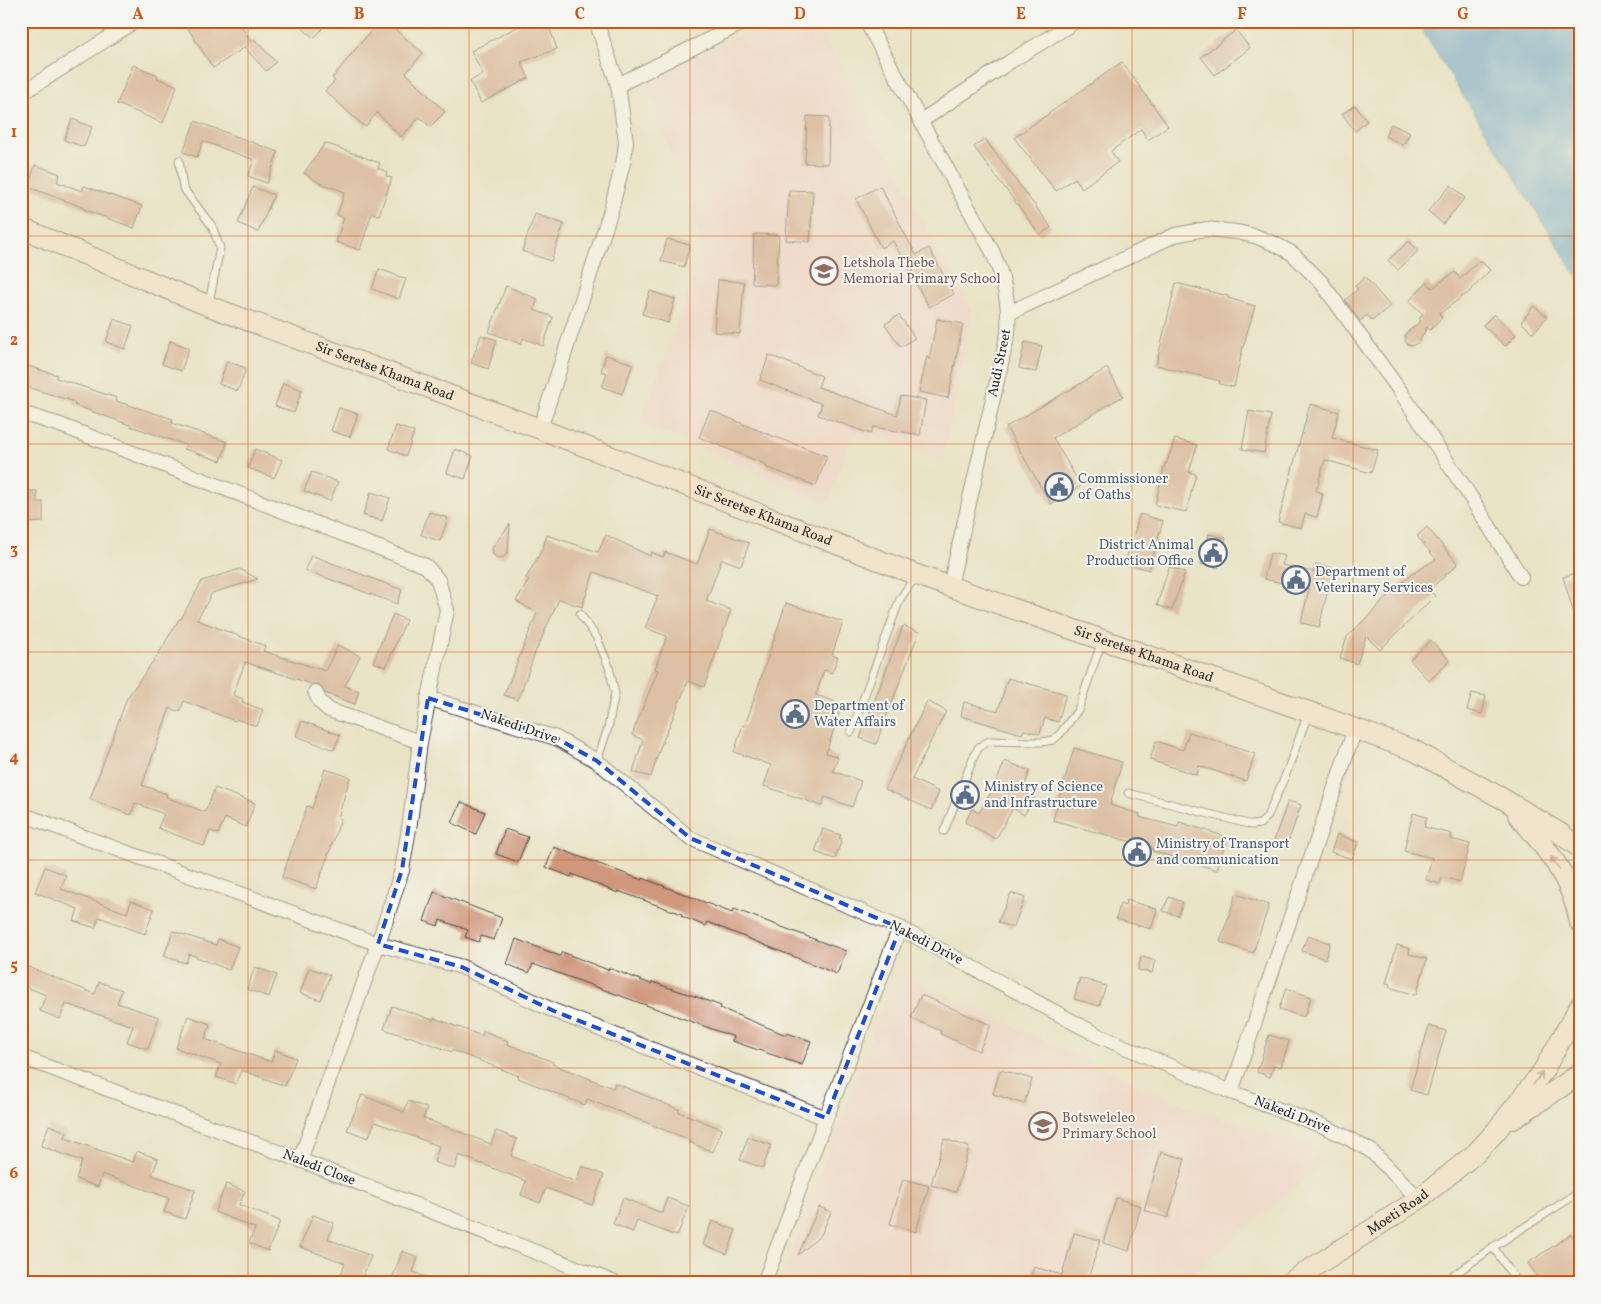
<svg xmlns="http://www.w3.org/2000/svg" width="1601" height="1304" viewBox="0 0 1601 1304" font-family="Vollkorn,serif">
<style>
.built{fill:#f7d0cf}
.water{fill:#5da0d1;stroke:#44667e}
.building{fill:#cf987e}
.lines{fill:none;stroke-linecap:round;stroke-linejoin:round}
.lane-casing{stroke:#484742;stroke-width:9}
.street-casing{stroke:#484742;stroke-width:16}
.secondary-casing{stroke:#484742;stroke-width:22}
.lane{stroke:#fff;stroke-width:7}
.street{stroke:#fff;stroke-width:14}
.secondary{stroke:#fde4d1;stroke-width:20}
.oneway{stroke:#94887e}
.marked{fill:none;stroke:#1d4ed8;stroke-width:4;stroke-dasharray:10 6;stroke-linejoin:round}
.grid{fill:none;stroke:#d5540f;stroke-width:1;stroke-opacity:0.55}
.labels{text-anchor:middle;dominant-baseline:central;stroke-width:4;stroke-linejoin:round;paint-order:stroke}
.education-label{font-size:14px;fill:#785e54;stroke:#f6f6f2;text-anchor:start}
.street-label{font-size:14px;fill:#2b2b2b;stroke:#f6f6f2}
.service-label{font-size:14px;fill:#4e5e75;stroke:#f6f6f2;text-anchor:start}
.neatline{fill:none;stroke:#d5540f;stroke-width:2}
.grid-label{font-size:16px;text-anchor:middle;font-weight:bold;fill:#d5540f}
</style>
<rect width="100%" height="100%" fill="#f6f6f2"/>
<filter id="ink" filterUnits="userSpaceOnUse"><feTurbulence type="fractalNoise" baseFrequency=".02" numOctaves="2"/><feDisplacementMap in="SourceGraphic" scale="10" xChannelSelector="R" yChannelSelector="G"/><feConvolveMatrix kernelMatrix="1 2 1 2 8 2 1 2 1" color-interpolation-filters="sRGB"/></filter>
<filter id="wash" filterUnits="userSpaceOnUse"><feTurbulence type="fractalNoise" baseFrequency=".0096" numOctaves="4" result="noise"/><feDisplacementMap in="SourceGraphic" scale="20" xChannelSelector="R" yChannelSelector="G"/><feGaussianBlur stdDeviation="1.12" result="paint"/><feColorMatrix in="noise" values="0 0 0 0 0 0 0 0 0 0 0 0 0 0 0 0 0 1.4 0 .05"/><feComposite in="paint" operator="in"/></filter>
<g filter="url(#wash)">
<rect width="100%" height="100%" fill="#eae4c7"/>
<g class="built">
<path d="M769 21H816L972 311 943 461 875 435 871 442 853 435 828 502 640 423 701 260 699 233 645 80Z"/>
<path d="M896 972 1188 1107 1307 1145 1327 1161 1180 1283H779Z"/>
</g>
<path class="water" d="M1416 21H1580V281Z"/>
<g id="blocks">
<g class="building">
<path d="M197 21H238L251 42 254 39 276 62 266 71 245 48 247 46 213 68 187 27Z"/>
<path d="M310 21H329L314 38 303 29Z"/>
<path d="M379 21H385L423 53 406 73 445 112 430 127 420 117 401 137 377 113 365 127 325 91 335 81 332 78Z"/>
<path d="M517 21H547L557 49 521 62 529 78 481 103 470 81 483 74 471 51 519 26Z"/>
<path d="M1236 30 1250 48 1215 75 1201 57Z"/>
<path d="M1122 62 1168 126 1148 140 1141 129 1111 151 1118 162 1082 188 1075 178 1056 191 1014 138Z"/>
<path d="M133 65 158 75 157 78 177 86 163 123 117 104Z"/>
<path d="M1355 105 1367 121 1355 131 1342 114Z"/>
<path d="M807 116 829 117 828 164 805 163Z"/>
<path d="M72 119 92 127 84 147 64 140Z"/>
<path d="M195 121 278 152 267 183 248 176 254 160 203 141 197 157 183 152Z"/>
<path d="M1391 124 1410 133 1403 145 1385 136Z"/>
<path d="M985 139 1051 227 1040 235 974 147Z"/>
<path d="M325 143 380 163 378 168 387 172 386 176 392 178 379 215 372 213 360 250 336 242 344 218 337 215 345 192 317 182 304 173Z"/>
<path d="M35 165 60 174 57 182 82 191 84 186 142 206 134 228 85 210V209L77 205 28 187Z"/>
<path d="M1451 185 1465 198 1443 224 1428 211Z"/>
<path d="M880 186 916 255 929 248 954 294 929 307 893 241 881 248 856 199Z"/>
<path d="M253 187 274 195 258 232 238 223Z"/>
<path d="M789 190 813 191 810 242 786 240Z"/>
<path d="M535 214 564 224 551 261 522 251Z"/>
<path d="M754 234 779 235 776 285 752 284Z"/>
<path d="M667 239 690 245 684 267 661 261Z"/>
<path d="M1409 241 1418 251 1398 270 1388 260Z"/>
<path d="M1480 260 1490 270 1469 292 1439 314 1442 317 1430 330 1427 327 1419 342 1412 346 1407 344 1405 340V334L1421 321 1419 319 1423 314 1409 301 1427 282 1432 288 1455 272 1460 279Z"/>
<path d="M379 269 406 279 399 299 372 289Z"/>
<path d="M1365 277 1390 306 1372 321 1367 315 1360 321 1345 300 1358 289 1355 286Z"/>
<path d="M718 280 744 282 740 334 714 332Z"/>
<path d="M1176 283 1228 296V298L1255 306 1243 347 1234 387 1219 384 1220 381 1156 365Z"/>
<path d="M506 286 538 299 534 310 553 317 543 346 523 338 521 344 489 332Z"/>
<path d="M650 291 675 299 668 323 642 314Z"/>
<path d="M1534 306 1547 317 1533 333 1521 322Z"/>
<path d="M1494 314 1516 335 1505 346 1483 325Z"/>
<path d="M899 315 915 338 901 347 885 324Z"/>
<path d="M114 319 133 326 125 349 106 342Z"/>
<path d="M937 319 963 324 948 398 919 392 927 356 929 360Z"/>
<path d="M481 335 497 340 488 369 471 363Z"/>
<path d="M170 341 189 348 181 371 162 364Z"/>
<path d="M1025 342 1042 346 1036 372 1019 368Z"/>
<path d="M606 355 633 364 622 394 602 387 607 373 601 371Z"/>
<path d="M769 355 822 376 818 387 897 415 901 396 926 400 920 435 873 427 871 434 818 415 822 404 760 380Z"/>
<path d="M227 361 246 368 238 391 219 384Z"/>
<path d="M21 364 57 375 56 378 117 398 116 401 173 419 172 423 227 442 221 461 184 449 186 445 130 426V425L74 405 75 402 21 385Z"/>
<path d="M1107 368 1123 396 1053 438 1081 486 1051 504 1006 427Z"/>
<path d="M283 383 302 390 294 413 275 406Z"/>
<path d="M1310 404 1339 412 1332 438 1378 450 1371 473 1325 460 1316 491 1323 493 1317 517 1305 514 1301 528 1278 522Z"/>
<path d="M339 408 358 414 350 437 331 431Z"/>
<path d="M710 410 767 434 827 456 816 486 766 467 767 465 699 437Z"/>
<path d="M1249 411 1271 415 1264 453 1242 449Z"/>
<path d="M396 426 414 432 406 456 388 449Z"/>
<path d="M1175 439 1197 445 1189 472 1196 474 1186 512 1155 505 1165 463 1166 464Z"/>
<path d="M255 449 282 460 274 478 248 468Z"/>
<path d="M455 449 473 456 465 479 447 473Z"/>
<path d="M312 472 338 482 330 501 304 491Z"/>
<path d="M21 491H37V502H43V522L21 523Z"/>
<path d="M371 492 390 498 382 521 363 515Z"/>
<path d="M429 512 448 518 440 541 421 535Z"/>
<path d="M1140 514 1163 521 1149 570 1125 563Z"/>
<path d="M510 524 508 552 504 557 497 558 493 554 492 548Z"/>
<path d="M1427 527 1458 564 1429 590 1435 596 1380 650 1366 636 1357 664 1340 658 1347 637 1409 576 1436 559 1417 536Z"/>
<path d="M710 529 749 543 741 566 722 559 706 601 731 610 704 687 688 681 660 748 651 777 633 772 643 740 632 735 658 670 655 669 667 636 645 628 658 596 594 572 582 607 559 599 535 653 518 700 504 695 537 613 516 601 529 580 526 578 542 550 547 535 598 552 606 535 650 556 651 552 663 557 665 552 697 564Z"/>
<path d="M1209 534 1226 538 1218 568 1201 564Z"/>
<path d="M1270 553 1285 556 1282 565 1314 572 1316 564 1333 568 1319 627 1301 623 1309 589 1264 579Z"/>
<path d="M311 555 402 590 397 604 305 570Z"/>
<path d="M1169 567 1185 572 1172 610 1157 605Z"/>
<path d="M240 569 258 579 212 593 197 620 265 646 263 651 325 671 338 645 360 656 345 686 359 691 355 704 325 693 319 684H311L245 662 233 695 243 699 242 702 263 710 257 726 236 719 235 721 184 701 180 712 170 708 142 785 167 794 166 797 205 812 215 788 255 803 246 827 225 818 218 834 210 831 204 846 158 828 164 814 135 803 131 815 90 799 127 698 159 653 179 619H181L202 581Z"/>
<path d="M1580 572V619L1576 620 1563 577Z"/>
<path d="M786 603 843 622 832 655 838 657 832 673 824 670 816 695 842 704 826 753 838 757 833 771 861 781 852 807 825 797 822 806 764 786 771 765 734 752 743 725 745 726Z"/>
<path d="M393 614 406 620 386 667 373 662Z"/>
<path d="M903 626 919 632 876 744 860 738Z"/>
<path d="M1431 640 1450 661 1429 681 1410 660Z"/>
<path d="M1008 678 1066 694 1058 722 1045 718 1040 734 1024 730 1022 734 961 716 964 702 998 711Z"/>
<path d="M1472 693 1486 696 1482 714 1467 710Z"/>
<path d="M927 701 946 711 912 779 939 792 931 810 885 789Z"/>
<path d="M302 721 340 735 334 750 296 736Z"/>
<path d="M1189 732 1255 754 1246 781 1199 766 1197 775 1150 760 1156 741 1183 750Z"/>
<path d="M1074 748 1122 762 1110 805 1140 814 1139 817 1178 827 1179 822 1227 837 1217 870 1152 851 1153 848 1053 820Z"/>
<path d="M1005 761 1030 771 1023 790 1035 797 1024 815 1013 808 996 839 965 822 972 809 979 813 995 785Z"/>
<path d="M325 769 350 777 338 818 341 819 316 889 282 877 307 806 312 808Z"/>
<path d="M1288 801 1301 805 1286 848 1273 843Z"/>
<path d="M461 802 485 812 476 834 452 823Z"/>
<path d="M1413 813 1427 817 1424 827 1452 834 1451 839 1470 844 1460 882 1442 877 1440 884 1426 880 1432 858 1404 851Z"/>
<path d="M505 829 528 837 518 862 496 854Z"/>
<path d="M823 829 841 835 839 838 842 839 835 859 815 852Z"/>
<path d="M1337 834 1358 842 1352 859 1331 852Z"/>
<path d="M554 847 642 880 643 878 732 913 734 909 846 951 837 974 707 922 705 926 681 916 682 914 618 891V893L572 874 571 877 546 867Z"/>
<path d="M45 867 66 875 61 889 127 913 131 901 154 909 145 934 99 917 95 928 74 921 78 909 35 892Z"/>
<path d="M434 892 502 918 494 940 481 936 479 942 465 937 468 930 440 920 438 926 424 921Z"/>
<path d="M1011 893 1025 898 1013 928 998 922Z"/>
<path d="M1236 894 1269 905 1253 953 1220 942Z"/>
<path d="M1169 897 1183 902 1178 916 1163 911Z"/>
<path d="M1126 900 1157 909 1151 929 1116 919 1120 904 1125 906Z"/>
<path d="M173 931 216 945 218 939 238 947 229 970 189 954 186 963 164 956Z"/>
<path d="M1308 935 1330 943 1325 959 1302 951Z"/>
<path d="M516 939 560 956 562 952 608 970 609 968 651 984 652 982 697 997 721 1006 720 1008 786 1035 787 1033 811 1041 802 1065 732 1041 734 1037 533 964 529 973 507 964Z"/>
<path d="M1397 945 1410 949 1409 954 1427 959 1416 995 1389 987 1390 984 1386 983Z"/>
<path d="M1141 957 1155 960 1152 973 1138 970Z"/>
<path d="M21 964 95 994 99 982 122 990 117 1003 159 1017 148 1049 127 1042 133 1026 66 1004 60 1019 40 1011 46 995 21 985Z"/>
<path d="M255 967 277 975 269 997 247 989Z"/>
<path d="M309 968 330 975 321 1000 300 993Z"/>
<path d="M1080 978 1106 986 1099 1006 1074 999Z"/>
<path d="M1286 988 1311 997 1304 1017 1279 1009Z"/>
<path d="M921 995 991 1025 979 1051 940 1034 941 1031 911 1018Z"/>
<path d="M392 1006 433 1020 434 1018 482 1036 484 1031 508 1041 507 1044 553 1062 552 1064 613 1088 615 1083 680 1110 679 1112 722 1129 713 1152 689 1142 690 1140 587 1099 585 1105 518 1078 519 1076 452 1050V1052L409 1036 408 1037 384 1029Z"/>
<path d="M188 1016 210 1024 205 1039 271 1062 275 1050 296 1058 285 1086 241 1070 236 1084 216 1077 221 1064 176 1048Z"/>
<path d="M1429 1026 1446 1031 1427 1095 1410 1090Z"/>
<path d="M1269 1035 1289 1041 1281 1067 1274 1065 1270 1077 1257 1072Z"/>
<path d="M1000 1070 1032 1079 1024 1104 993 1094Z"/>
<path d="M362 1095 404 1112 408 1101 427 1108 423 1118 491 1144 496 1131 517 1139 511 1156 576 1182 582 1166 604 1175 592 1205 546 1188 540 1203 521 1195 526 1181 459 1155 454 1169 434 1162 439 1146 375 1122 368 1138 347 1130Z"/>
<path d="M49 1125 67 1132 65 1138 133 1162 137 1151 158 1159 152 1175 195 1190 185 1219 164 1212 169 1198 102 1174 98 1187 76 1179 82 1161 41 1146Z"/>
<path d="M748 1137 771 1145 763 1168 740 1160Z"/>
<path d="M944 1139 969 1147 956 1192 931 1185Z"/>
<path d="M1161 1152 1185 1159 1168 1218 1144 1210Z"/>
<path d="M903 1179 929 1186 916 1232 890 1224Z"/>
<path d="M226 1184 245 1191 239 1205 280 1221 268 1251 249 1243 255 1228 215 1212Z"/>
<path d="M623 1198 662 1213 667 1198 689 1206 677 1236 637 1221 633 1232 613 1224Z"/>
<path d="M1116 1198 1141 1206 1129 1251 1103 1243Z"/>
<path d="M819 1207 831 1212 821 1235 798 1255Z"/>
<path d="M313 1215 334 1223 328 1239 371 1256 360 1283H347L339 1280 345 1263 300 1247Z"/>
<path d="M712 1221 736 1230 727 1254 703 1245Z"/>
<path d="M1074 1233 1100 1240 1087 1283 1073 1281V1283H1029L1034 1267 1062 1275Z"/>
<path d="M1571 1234 1580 1248V1283H1541L1528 1263Z"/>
<path d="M402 1251 418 1257 413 1272 437 1281V1283H391Z"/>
</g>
</g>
</g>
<g filter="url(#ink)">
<use href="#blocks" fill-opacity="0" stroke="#484742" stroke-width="1"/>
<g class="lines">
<defs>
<g id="lane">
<path d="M179 160 183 188 212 226 220 248 209 303"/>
<path d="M580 614 597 638 609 667 615 693 608 728 597 761"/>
<path d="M851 732 900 599 915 577"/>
<path d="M1128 793 1252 825 1260 824 1267 817 1286 774 1308 714"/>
<path d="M944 831 975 754 979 747 989 741 1041 742 1053 740 1060 734 1078 710 1102 641"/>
<path d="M1493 1247 1518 1283"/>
<path d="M1443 1283 1493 1247 1580 1192"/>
</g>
<g id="street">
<path d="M866 21 992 251C1004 278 1010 303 1008 333L950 586"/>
<path d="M618 85 746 21"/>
<path d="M21 94 135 21"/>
<path d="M921 121 1011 61 1076 21"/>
<path d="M1009 313 1175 235 1206 229 1237 232 1255 236 1277 245 1293 254 1321 282 1400 391 1468 493 1521 577"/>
<path d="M21 413 60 425 426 566 438 580 447 610 420 742 410 822 402 870 378 944 300 1160"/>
<path d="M540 429 611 210 624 159 626 142 618 85 596 21"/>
<path d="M315 692 320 702 329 710 420 742"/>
<path d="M428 698 556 738 597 761 690 838 900 928 1099 1036 1231 1092 1323 1126 1346 1137 1371 1151 1419 1199"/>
<path d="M21 814 378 944 462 967 554 1011 826 1118"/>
<path d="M21 1057 300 1160 615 1283"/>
<path d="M1231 1092 1355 729"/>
<path d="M764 1283 826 1118 900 928"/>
</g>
<g id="secondary">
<path id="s1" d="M21 228 209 306 540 429 917 575 1309 712 1413 750 1505 800 1561 834 1580 848"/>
<path d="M1518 815C1545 846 1573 880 1580 923"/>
<path d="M1513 1119 1580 1074"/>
<path id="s2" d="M1289 1283 1419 1199 1476 1153 1497 1130 1543 1071 1580 1006"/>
</g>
</defs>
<use href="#lane" class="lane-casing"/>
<use href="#street" class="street-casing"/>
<use href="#secondary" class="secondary-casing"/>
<use href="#lane" class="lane"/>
<use href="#street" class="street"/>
<use href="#secondary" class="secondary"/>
</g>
<defs><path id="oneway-shaft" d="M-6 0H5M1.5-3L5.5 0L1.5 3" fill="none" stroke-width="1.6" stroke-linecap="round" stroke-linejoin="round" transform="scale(1.25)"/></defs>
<g class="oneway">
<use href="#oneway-shaft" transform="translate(1555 863) rotate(-124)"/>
<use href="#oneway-shaft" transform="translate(1538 1078) rotate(-54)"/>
</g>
</g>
<path d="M0 0H1601V1304H0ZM428 698 556 738 597 761 690 838 900 928 826 1118 554 1011 462 967 378 944 402 870Z" fill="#eae4c7" fill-opacity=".55" fill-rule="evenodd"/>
<path class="marked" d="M428 698 556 738 597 761 690 838 900 928 826 1118 554 1011 462 967 378 944 402 870Z"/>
<path class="grid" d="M248 21V1283M469 21V1283M690 21V1283M911 21V1283M1132 21V1283M1353 21V1283M21 236H1580M21 444H1580M21 652H1580M21 860H1580M21 1068H1580"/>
<defs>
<symbol id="school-ring" viewBox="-11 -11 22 22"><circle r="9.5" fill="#f6f6f2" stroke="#8d6e63" stroke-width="1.5"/><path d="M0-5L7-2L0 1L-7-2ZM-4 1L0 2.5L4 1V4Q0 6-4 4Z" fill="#8d6e63"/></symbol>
<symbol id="civic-ring" viewBox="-11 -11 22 22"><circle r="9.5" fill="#f6f6f2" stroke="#5c6f8a" stroke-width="1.5"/><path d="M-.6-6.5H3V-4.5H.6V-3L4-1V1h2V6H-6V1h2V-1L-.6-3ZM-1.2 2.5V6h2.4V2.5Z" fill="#5c6f8a"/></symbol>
</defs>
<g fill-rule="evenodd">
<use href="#school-ring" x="808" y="255" width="32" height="32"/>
<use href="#civic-ring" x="1043" y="471" width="32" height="32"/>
<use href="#civic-ring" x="1197" y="537" width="32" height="32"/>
<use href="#civic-ring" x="1280" y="564" width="32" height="32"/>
<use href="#civic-ring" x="779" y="698" width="32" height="32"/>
<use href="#civic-ring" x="949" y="779" width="32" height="32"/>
<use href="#civic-ring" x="1121" y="836" width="32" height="32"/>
<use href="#school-ring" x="1027" y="1110" width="32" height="32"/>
</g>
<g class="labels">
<g class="education-label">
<text x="843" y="263">Letshola Thebe<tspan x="843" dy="16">Memorial Primary School</tspan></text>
<text x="1062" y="1118">Botsweleleo<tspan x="1062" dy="16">Primary School</tspan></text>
</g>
<g class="street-label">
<text transform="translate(1000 363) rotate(-78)">Audi Street</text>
<text stroke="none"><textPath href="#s1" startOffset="391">Sir Seretse Khama Road</textPath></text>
<text stroke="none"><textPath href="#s1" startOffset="796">Sir Seretse Khama Road</textPath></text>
<text stroke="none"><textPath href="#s1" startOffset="1201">Sir Seretse Khama Road</textPath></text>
<text transform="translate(519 727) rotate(19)">Nakedi Drive</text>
<text transform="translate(926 943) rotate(27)">Nakedi Drive</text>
<text transform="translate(1292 1115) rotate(21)">Nakedi Drive</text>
<text transform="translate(319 1168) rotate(21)">Naledi Close</text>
<text stroke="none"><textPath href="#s2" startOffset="130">Moeti Road</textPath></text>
</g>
<g class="service-label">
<text x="1078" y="479">Commissioner<tspan x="1078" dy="16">of Oaths</tspan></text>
<text x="1194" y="545" text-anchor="end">District Animal<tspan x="1194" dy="16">Production Office</tspan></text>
<text x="1315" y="572">Department of<tspan x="1315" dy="16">Veterinary Services</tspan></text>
<text x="814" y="706">Department of<tspan x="814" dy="16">Water Affairs</tspan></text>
<text x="984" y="787">Ministry of Science<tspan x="984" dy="16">and Infrastructure</tspan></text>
<text x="1156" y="844">Ministry of Transport<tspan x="1156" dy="16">and communication</tspan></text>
</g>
</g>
<rect width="1601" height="1304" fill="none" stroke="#f6f6f2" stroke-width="55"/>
<rect x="28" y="28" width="1546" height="1248" class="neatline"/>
<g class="grid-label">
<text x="138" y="19">A</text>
<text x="359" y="19">B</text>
<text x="580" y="19">C</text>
<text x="800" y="19">D</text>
<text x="1021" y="19">E</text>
<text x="1242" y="19">F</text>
<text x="1463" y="19">G</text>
<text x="14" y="137">1</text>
<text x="14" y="345">2</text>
<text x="14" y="554">3</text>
<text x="14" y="762">4</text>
<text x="14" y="970">5</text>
<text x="14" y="1178">6</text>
</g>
</svg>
